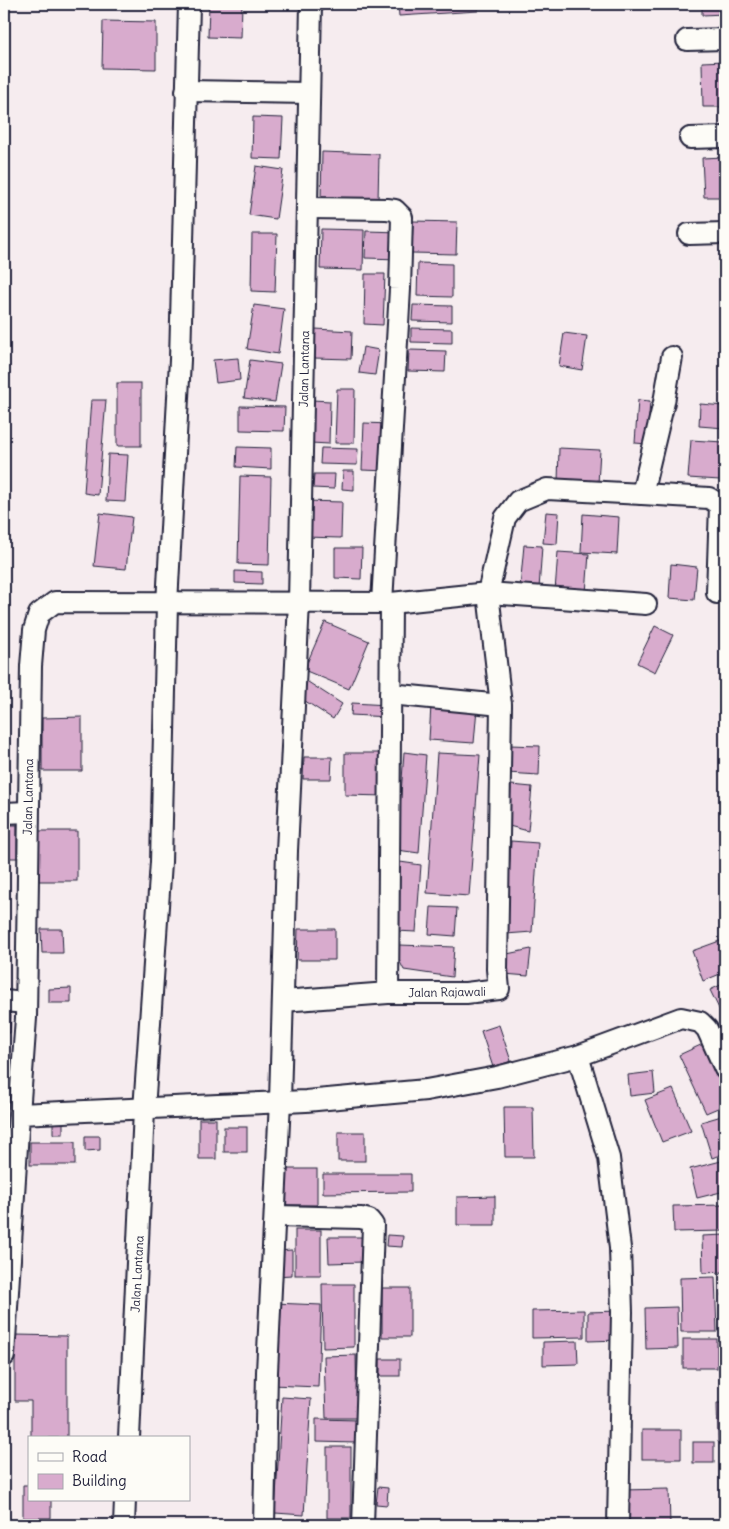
<svg xmlns="http://www.w3.org/2000/svg" width="729" height="1529" viewBox="0 0 729 1529" font-family="Delius,sans-serif">
<style>
.building{fill:#d8abcd;stroke:#22223b}
.lines{fill:none;stroke-linecap:round;stroke-linejoin:round}
.street-casing{stroke:#22223b;stroke-width:24}
.street{stroke:#fdfcf7;stroke-width:20}
.labels{text-anchor:middle;dominant-baseline:central;stroke-width:4;stroke-linejoin:round;paint-order:stroke}
.street-label{font-size:12px;fill:#22223b;stroke:#fdfcf7}
</style>
<rect width="100%" height="100%" fill="#f6ecef"/>
<filter id="ink" filterUnits="userSpaceOnUse"><feTurbulence type="fractalNoise" baseFrequency=".02" numOctaves="2"/><feDisplacementMap in="SourceGraphic" scale="10" xChannelSelector="R" yChannelSelector="G"/><feConvolveMatrix kernelMatrix="1 2 1 2 8 2 1 2 1" color-interpolation-filters="sRGB"/></filter>
<g filter="url(#ink)">
<g class="building">
<path d="M209 4H242L241 38 208 37Z"/>
<path d="M346 4H383V8L347 9Z"/>
<path d="M398 4H478V11L399 16Z"/>
<path d="M702 4H725V14L702 15Z"/>
<path d="M103 21 156 22V69L102 68Z"/>
<path d="M725 61V107H703L702 62Z"/>
<path d="M253 117 283 118 281 159 252 158Z"/>
<path d="M322 152 379 154 378 201 321 199Z"/>
<path d="M725 157V197H704L702 158Z"/>
<path d="M256 166 283 170 276 219 249 215Z"/>
<path d="M413 221 457 222 456 254 412 253Z"/>
<path d="M321 229 364 230 363 270 320 269Z"/>
<path d="M366 231 401 232 400 259 365 258Z"/>
<path d="M252 234H277L275 292 251 291Z"/>
<path d="M418 263 452 264V297L417 296Z"/>
<path d="M365 274H385L383 325 364 324Z"/>
<path d="M254 305 284 309 278 354 247 349Z"/>
<path d="M413 305 452 306V322L412 321Z"/>
<path d="M411 328 452 329V343L411 342Z"/>
<path d="M315 329 352 331 351 359 314 358Z"/>
<path d="M564 333 587 336 582 370 559 366Z"/>
<path d="M363 347 379 350 375 375 359 373Z"/>
<path d="M409 350 446 351 445 372 408 371Z"/>
<path d="M238 358 240 380 216 383 213 360Z"/>
<path d="M250 360 281 364 275 402 244 398Z"/>
<rect x="117" y="383" width="24" height="63"/>
<path d="M337 389H355L354 443H335Z"/>
<path d="M91 400H106L98 495 84 493Z"/>
<path d="M312 400 330 401 329 444 311 443Z"/>
<path d="M638 400 650 401 647 444 635 443Z"/>
<path d="M700 404 725 406V428L699 426Z"/>
<path d="M240 406 285 407 284 431 240 430Z"/>
<path d="M364 423 390 424 388 471 362 470Z"/>
<path d="M691 440 723 442 720 480 688 478Z"/>
<path d="M237 447 271 448V469L236 467Z"/>
<path d="M321 448 358 449 357 465 320 464Z"/>
<path d="M559 448 600 450 598 484 558 482Z"/>
<path d="M108 454 128 455 125 502 106 501Z"/>
<path d="M343 471H354V490L342 489Z"/>
<path d="M314 474H335L334 489 313 488Z"/>
<path d="M240 476 271 477 269 565 238 564Z"/>
<path d="M305 501 342 502 341 538 304 537Z"/>
<path d="M546 512 559 513 557 544 543 543Z"/>
<path d="M100 513 132 517 126 569 94 566Z"/>
<path d="M583 514 619 517 617 554 581 552Z"/>
<path d="M524 545 542 546 539 589 520 588Z"/>
<path d="M335 548H362L361 579 335 578Z"/>
<path d="M558 552 589 554 586 593 555 591Z"/>
<path d="M671 564 697 567 694 600 669 598Z"/>
<path d="M235 571 262 572V584L235 583Z"/>
<path d="M325 622 369 641 349 689 304 670Z"/>
<path d="M655 626 673 635 655 672 637 663Z"/>
<path d="M725 667V687L719 685Z"/>
<path d="M305 680 342 704 333 719 296 695Z"/>
<path d="M352 703 388 705V717L351 715Z"/>
<path d="M431 705 477 708 474 743 429 740Z"/>
<path d="M82 717V771H42V718Z"/>
<path d="M509 745 540 746 539 775 507 773Z"/>
<path d="M404 752 426 755 419 853 397 850Z"/>
<path d="M345 753H386L385 796 345 795Z"/>
<path d="M437 753 480 755 469 896 427 893Z"/>
<path d="M304 757H332L331 779H303Z"/>
<path d="M511 785 532 787 528 831 509 826Z"/>
<rect x="4" y="825" width="13" height="33"/>
<rect x="31" y="831" width="46" height="50"/>
<path d="M511 841 538 843 532 932 506 934Z"/>
<path d="M400 862 421 865 416 932 396 931Z"/>
<path d="M431 907 457 908 455 936 429 934Z"/>
<path d="M41 929H62L63 953H42Z"/>
<path d="M298 929H335V960H297Z"/>
<path d="M725 939V972L703 981 692 951Z"/>
<path d="M399 945 454 947 452 977 404 970 398 958Z"/>
<path d="M531 949 528 976 504 974 501 969 507 954Z"/>
<path d="M725 983V1021L710 990Z"/>
<path d="M71 988V1003H49V989Z"/>
<path d="M4 1014 11 1015 10 1033H4Z"/>
<path d="M499 1025 511 1061 493 1067 481 1031Z"/>
<path d="M705 1043 725 1087V1105L706 1113 679 1055Z"/>
<path d="M653 1072 655 1093 630 1096 628 1075Z"/>
<path d="M673 1089 691 1131 662 1142 645 1100Z"/>
<path d="M504 1107H533L534 1157H505Z"/>
<path d="M725 1115V1153L712 1158 701 1122Z"/>
<rect x="199" y="1119" width="17" height="40"/>
<rect x="53" y="1120" width="10" height="14"/>
<rect x="224" y="1127" width="23" height="25"/>
<rect x="338" y="1132" width="27" height="29"/>
<path d="M85 1136H100V1150L85 1151Z"/>
<rect x="30" y="1142" width="45" height="23"/>
<path d="M725 1160V1191L697 1198 690 1169Z"/>
<rect x="283" y="1169" width="34" height="36"/>
<path d="M323 1174H411V1192L323 1193Z"/>
<path d="M495 1196V1225H457V1197Z"/>
<path d="M725 1205V1231L674 1232 673 1206Z"/>
<rect x="295" y="1230" width="26" height="45"/>
<path d="M387 1235 403 1236 402 1247 386 1246Z"/>
<path d="M725 1235V1272L703 1273 702 1236Z"/>
<path d="M328 1237H363V1262L329 1263Z"/>
<path d="M292 1250V1275L275 1276V1251Z"/>
<path d="M715 1277 717 1332H681L680 1278Z"/>
<path d="M322 1284H354V1347L323 1348Z"/>
<rect x="382" y="1288" width="28" height="49"/>
<rect x="723" y="1294" width="2" height="23"/>
<path d="M274 1303 321 1305 318 1387 272 1385Z"/>
<path d="M677 1307 678 1348 646 1349 645 1308Z"/>
<path d="M584 1310V1337L532 1338V1311Z"/>
<path d="M619 1311 620 1340 588 1341V1312Z"/>
<path d="M15 1335 67 1336V1438H31V1401H15Z"/>
<rect x="683" y="1339" width="34" height="29"/>
<path d="M577 1341 578 1364 543 1365V1342Z"/>
<path d="M356 1355 357 1418H326L324 1356Z"/>
<rect x="380" y="1359" width="20" height="17"/>
<path d="M282 1397 311 1399 304 1515 275 1513Z"/>
<path d="M717 1403H725V1441L718 1442Z"/>
<path d="M316 1419 358 1420 357 1443 316 1442Z"/>
<rect x="642" y="1430" width="39" height="29"/>
<rect x="693" y="1442" width="21" height="21"/>
<rect x="327" y="1447" width="24" height="71"/>
<path d="M23 1485H29V1500H51V1518H23Z"/>
<path d="M378 1487 388 1488 387 1505 376 1504Z"/>
<path d="M669 1489 670 1525H622L621 1490Z"/>
<rect x="4" y="1523" width="34" height="2"/>
</g>
<g class="lines">
<defs>
<g id="street">
<path d="M687 40 725 39"/>
<path d="M186 91 309 93"/>
<path d="M690 138 725 137"/>
<path d="M308 208 387 209 395 210 402 217 400 289 382 603"/>
<path d="M689 234 725 233"/>
<path d="M642 494 709 498 720 505 717 593"/>
<path d="M391 603 388 993H466L499 989 497 969 501 705 488 593 505 518 518 501 547 489 642 494 664 402 672 357"/>
<path d="M390 694 501 705"/>
<path d="M4 813 28 812"/>
<path d="M4 1001 26 1003"/>
<path d="M283 1001 388 993"/>
<path d="M578 1056 609 1158 620 1248 622 1312 618 1525"/>
<path d="M19 1114 26 1018 31 666 34 630 39 614 55 602 391 603 488 593 646 604"/>
<path d="M275 1216 361 1218 369 1220 373 1225 363 1525"/>
<path d="M4 1356 19 1114 306 1101 426 1090 497 1077 578 1056 681 1018 700 1022 707 1029 725 1069"/>
<path d="M129 1438 144 1110 161 862 167 604 180 360 189 4"/>
<path d="M124 1525 125 1500"/>
<path d="M264 1525 267 1372 280 1101 287 851 299 602 311 4"/>
</g>
</defs>
<use href="#street" class="street-casing"/>
<use href="#street" class="street"/>
</g>
</g>
<g class="labels">
<g class="street-label">
<text transform="translate(304 369) rotate(-89)">Jalan Lantana</text>
<text transform="translate(28 797) rotate(-89)">Jalan Lantana</text>
<text transform="translate(447 992) rotate(-1)">Jalan Rajawali</text>
<text transform="translate(137 1274) rotate(-87)">Jalan Lantana</text>
</g>
</g>
<rect width="729" height="1529" fill="none" stroke="#fdfcf7" stroke-width="20"/>
<rect x="10" y="10" width="709" height="1509" fill="none" stroke="#22223b" stroke-width="2" filter="url(#ink)"/>
<rect x="28" y="1436" width="162" height="65" fill="#fdfcf7" stroke="#a5a5ac"/>
<rect x="38" y="1453" width="25" height="8" fill="#fdfcf7" stroke="#a5a5ac"/>
<text x="72" y="1462" font-size="15" fill="#22223b">Road</text>
<rect x="38" y="1474" width="25" height="15" fill="#d8abcd" stroke="#a5a5ac"/>
<text x="72" y="1486" font-size="15" fill="#22223b">Building</text>
</svg>
